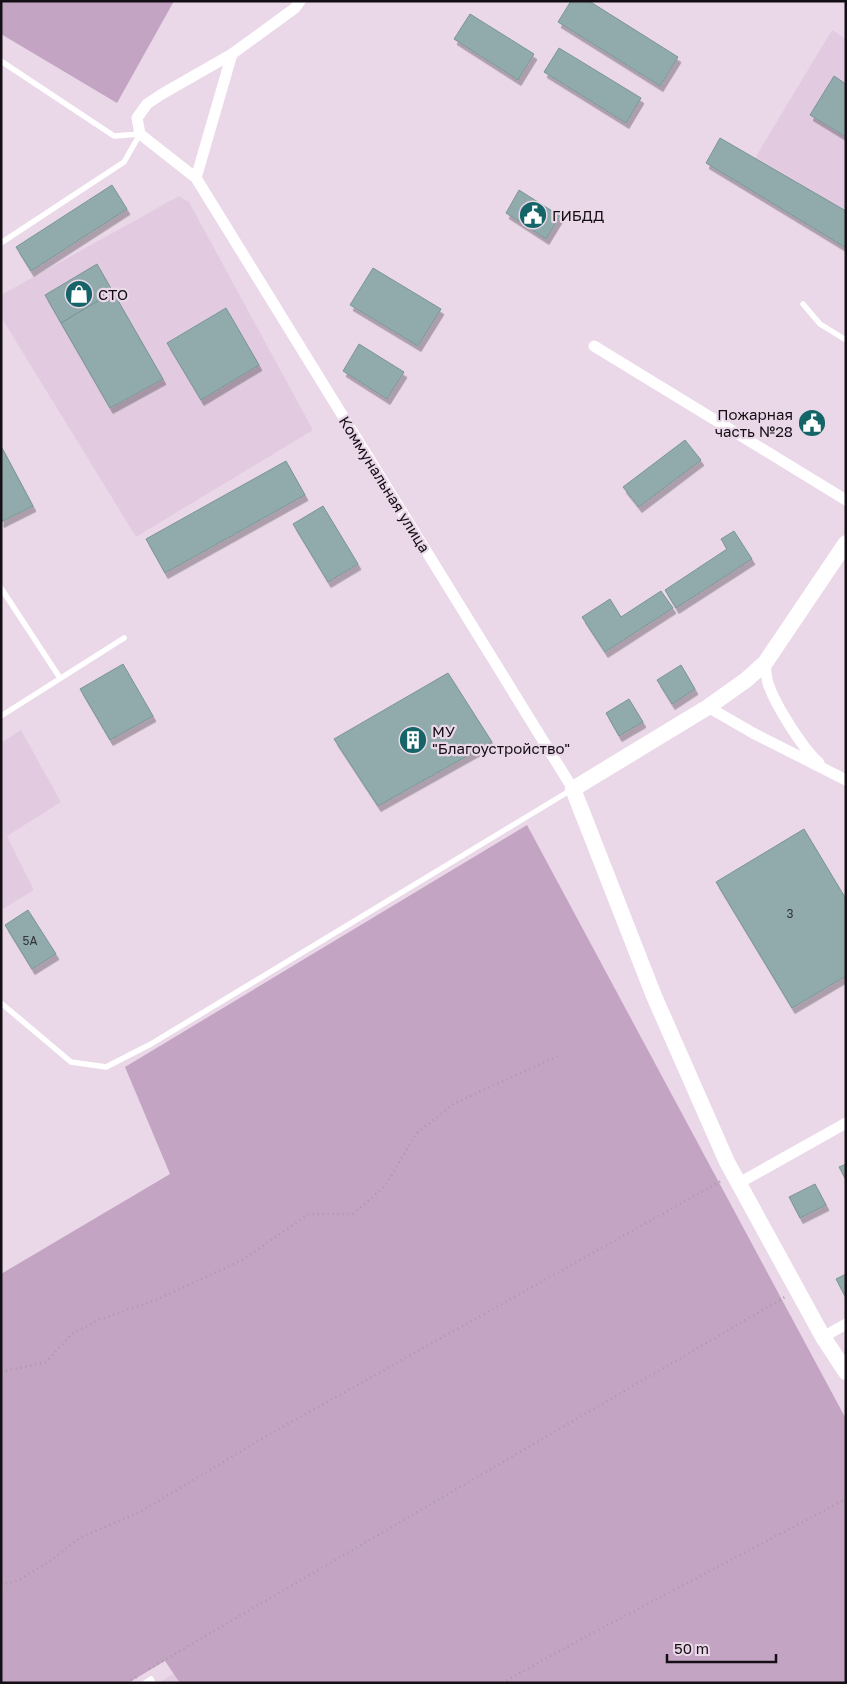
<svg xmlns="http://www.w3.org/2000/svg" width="847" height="1684" viewBox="0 0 847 1684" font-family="'Golos Text',sans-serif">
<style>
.built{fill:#e2cbe1}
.green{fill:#c4a4c3}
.building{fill:#91abac;stroke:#7a9595;filter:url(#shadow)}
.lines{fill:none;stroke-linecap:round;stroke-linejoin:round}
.path{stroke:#a89aa7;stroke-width:2.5;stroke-dasharray:1 4;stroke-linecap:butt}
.lane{stroke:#fff;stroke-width:5.5}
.street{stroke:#fff;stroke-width:11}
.secondary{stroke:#fff;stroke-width:16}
.labels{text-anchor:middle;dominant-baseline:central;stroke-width:4.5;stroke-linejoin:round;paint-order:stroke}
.number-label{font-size:12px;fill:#33363a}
.poi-label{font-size:15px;fill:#140f14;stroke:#ead8e9;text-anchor:start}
.street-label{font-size:15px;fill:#140f14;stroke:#ead8e9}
</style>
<defs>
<filter id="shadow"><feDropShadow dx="3" dy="5.5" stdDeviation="0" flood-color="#0004"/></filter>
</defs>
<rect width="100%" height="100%" fill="#ead8e9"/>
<g class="built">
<path d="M832 30 846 39V211L755 158Z"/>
<path d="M179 196 189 202 313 430 136 537 1 317V295Z"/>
<path d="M21 730 61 802 7 836 34 890 1 910V743Z"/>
<path d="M176 1672 183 1683H163L162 1681Z"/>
</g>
<g class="green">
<path d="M1 1H174L117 103 1 34Z"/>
<path d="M527 825 846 1419V1683H180L165 1661 128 1683H1V1274L170 1174 125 1067Z"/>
</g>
<g class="building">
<path d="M571 1H589L678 57 660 86 558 22Z"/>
<path d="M470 14 534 54 518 80 454 39Z"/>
<path d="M559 48 641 98 626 123 544 72Z"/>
<path d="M834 76 846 84V137L810 115Z"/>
<path d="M720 138 846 211V248L706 163Z"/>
<path d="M112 185 127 209 31 271 16 247Z"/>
<path d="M519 190 560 216 546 239 506 213Z"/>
<path d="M97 264 113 292 61 323 45 295Z"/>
<path d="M373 268 441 309 418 346 350 305Z"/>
<path d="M113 292 163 379 110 408 61 323Z"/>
<path d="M226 308 259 365 201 400 167 343Z"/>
<path d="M359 344 404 372 387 399 343 371Z"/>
<path d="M685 440 701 460 639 507 623 487Z"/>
<path d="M1 446 33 506 1 522Z"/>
<path d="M286 461 305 495 165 573 146 539Z"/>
<path d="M323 506 358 564 328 582 293 524Z"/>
<path d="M734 531 752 559 676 608 665 590 727 549 721 539Z"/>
<path d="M661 591 673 608 605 652 582 617 610 599 621 617Z"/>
<path d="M123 664 153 716 110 740 80 689Z"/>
<path d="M681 665 695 689 672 704 657 680Z"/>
<path d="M448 673 492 742 378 806 334 739Z"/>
<path d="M629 699 643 722 619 736 606 713Z"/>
<path d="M804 829 846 899V976L792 1008 716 882Z"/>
<path d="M28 910 56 954 32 969 5 925Z"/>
<path d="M846 1164V1180L839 1167Z"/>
<path d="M815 1184 826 1205 800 1218 789 1197Z"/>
<path d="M846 1274V1298L836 1279Z"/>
</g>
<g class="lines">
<g class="path">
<path d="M1 1372 46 1362 72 1334 98 1320 156 1300 242 1260 309 1214H353L385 1186 416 1134 453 1104 560 1055"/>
<path d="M1 1585 19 1580 50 1561 81 1537 138 1513 270 1434 721 1181"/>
<path d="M149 1669 785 1297"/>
<path d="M127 1683 138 1676"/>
<path d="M502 1683 585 1637 846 1499"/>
</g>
<g class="lane">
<path d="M1 61 114 136 140 134"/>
<path d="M1 243 124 162 140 134"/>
<path d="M803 304 820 324 846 340"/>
<path d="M1 588 60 678"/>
<path d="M1 716 124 638"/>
<path d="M1 1003 71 1062 106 1067 151 1044 571 790"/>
<path d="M145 1683 151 1679 153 1683"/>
</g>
<g class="street">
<path d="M300 1 295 8 232 54 162 94 147 104 137 118 140 134 196 178 573 789"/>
<path d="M196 178 232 54"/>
<path d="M594 346 846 500"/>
<path d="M765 663C766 670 766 679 769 686 776 706 803 749 819 763"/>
<path d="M708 707 753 733 846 780"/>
<path d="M739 1183 846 1123"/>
<path d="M823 1337 846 1324"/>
</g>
<path class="secondary" d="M846 543 765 663 746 680 708 707 573 789 654 996 727 1162 823 1337 846 1372"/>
</g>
<defs>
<symbol id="civic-disc" viewBox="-11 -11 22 22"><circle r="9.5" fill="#156467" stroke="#ead8e9"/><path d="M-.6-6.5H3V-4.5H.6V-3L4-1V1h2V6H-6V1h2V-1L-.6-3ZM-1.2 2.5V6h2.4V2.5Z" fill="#fff"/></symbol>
<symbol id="shop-disc" viewBox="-11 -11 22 22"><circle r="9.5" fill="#156467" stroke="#ead8e9"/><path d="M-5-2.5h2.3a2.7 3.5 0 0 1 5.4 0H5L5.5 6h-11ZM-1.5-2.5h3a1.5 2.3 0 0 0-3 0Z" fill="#fff"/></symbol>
<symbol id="building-disc" viewBox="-11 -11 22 22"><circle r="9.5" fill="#156467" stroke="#ead8e9"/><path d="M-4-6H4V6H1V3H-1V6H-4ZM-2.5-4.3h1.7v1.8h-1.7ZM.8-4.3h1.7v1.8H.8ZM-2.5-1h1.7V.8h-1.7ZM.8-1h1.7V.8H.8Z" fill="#fff"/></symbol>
</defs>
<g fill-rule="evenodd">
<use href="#civic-disc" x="517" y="199" width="32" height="32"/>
<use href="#shop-disc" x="63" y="278" width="32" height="32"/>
<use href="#civic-disc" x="796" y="407" width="32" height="32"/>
<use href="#building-disc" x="397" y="724" width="32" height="32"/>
</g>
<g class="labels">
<g class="number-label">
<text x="790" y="913">3</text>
<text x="30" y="940">5А</text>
</g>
<g class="poi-label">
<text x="552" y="215">ГИБДД</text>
<text x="98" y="294">СТО</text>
<text x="793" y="414" text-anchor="end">Пожарная<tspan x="793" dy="17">часть №28</tspan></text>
<text x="432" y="731">МУ<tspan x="432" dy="17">"Благоустройство"</tspan></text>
</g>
<g class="street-label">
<text transform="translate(385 484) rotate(58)">Коммунальная улица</text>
</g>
</g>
<rect width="847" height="1684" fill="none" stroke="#140f14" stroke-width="5"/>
<path d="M667 1654v8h109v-8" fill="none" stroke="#140f14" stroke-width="2.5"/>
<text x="674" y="1654" font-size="15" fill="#140f14" stroke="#ead8e9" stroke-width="4" paint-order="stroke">50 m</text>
</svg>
